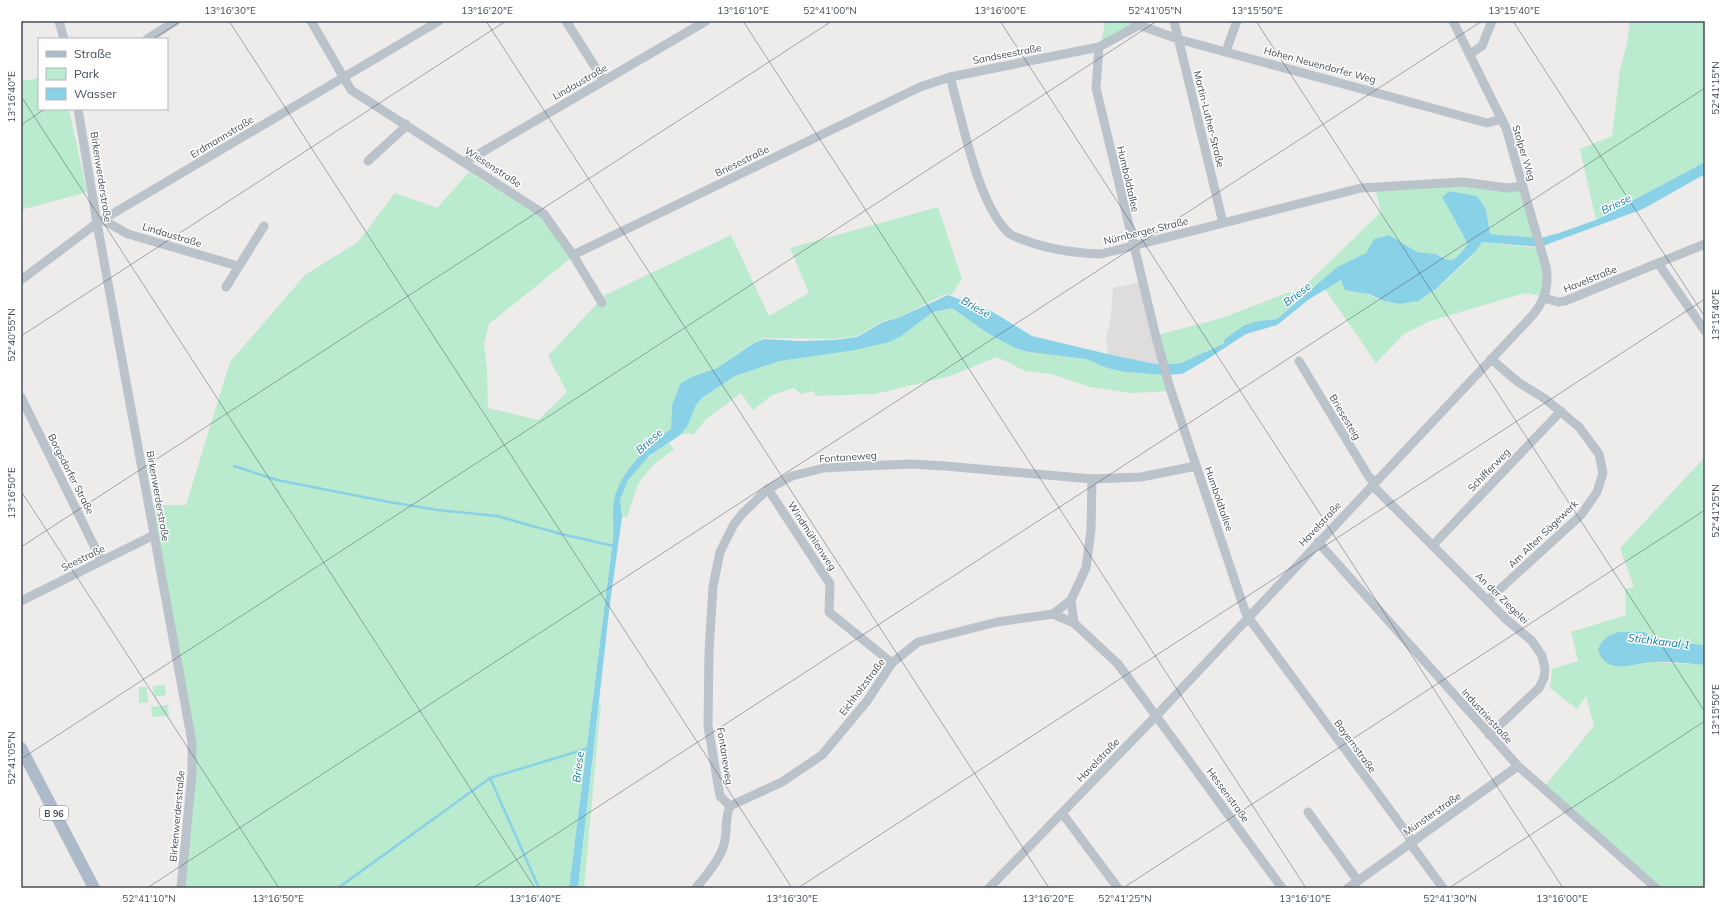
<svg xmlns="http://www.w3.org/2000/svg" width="1726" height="909" viewBox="0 0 1726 909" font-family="Mulish,sans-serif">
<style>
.education{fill:#dfdcdd}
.green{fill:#baebce}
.water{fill:#89d1e6}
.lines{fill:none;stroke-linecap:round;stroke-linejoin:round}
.stream{stroke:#89d1e6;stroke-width:2.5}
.minor{stroke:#bac2ca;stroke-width:9}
.major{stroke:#acbaca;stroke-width:12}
.ticks{fill:none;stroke:#454e58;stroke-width:1;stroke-opacity:0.45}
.labels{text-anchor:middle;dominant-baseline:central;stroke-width:3;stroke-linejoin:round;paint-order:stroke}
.shield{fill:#fff;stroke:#7d838a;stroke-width:1}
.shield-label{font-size:9px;font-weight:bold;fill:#454e58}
.street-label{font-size:10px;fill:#454e58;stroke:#fff}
.water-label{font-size:11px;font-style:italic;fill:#137c9d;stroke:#fff}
.neatline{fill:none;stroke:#454e58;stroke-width:1.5}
.ticks-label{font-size:10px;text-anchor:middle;fill:#454e58}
</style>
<rect width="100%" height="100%" fill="#eeebeb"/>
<path class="education" d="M1140 282 1161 365 1108 355 1106 338 1111 317 1113 288Z"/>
<g class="green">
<path d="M1105 21H1130L1134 25 1101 44Z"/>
<path d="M1630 21H1705V162L1596 220 1580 149 1612 136 1620 70 1627 43Z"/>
<path d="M39 78V109H69L87 192 21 210V81Z"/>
<path d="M469 172 540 216 571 258 489 324 484 343 487 368 488 408 538 420 567 392 548 356 605 295 731 235 769 316 809 293 790 248 938 207 962 279 952 294 943 295 898 318 883 321 857 336 834 339 764 338 753 343 717 368 690 377 680 384 672 405 671 429 639 457 618 491 614 500 613 539 569 888H183L195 772 149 505H186L230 362 305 275 358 242 395 193 437 208Z"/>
<path d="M1470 183 1521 187 1536 238 1490 234 1486 209 1477 196 1449 191 1442 197 1468 244 1458 256 1452 260 1445 259 1436 254 1417 252 1389 235 1374 239 1366 253 1337 267 1277 319 1258 321 1223 344 1181 363 1165 365 1157 335 1219 319 1303 287 1312 279 1381 212 1375 189H1423Z"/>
<path d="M1482 242 1539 248 1544 267 1543 296 1525 293 1430 321 1404 334 1376 363 1325 289 1342 280C1387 306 1407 317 1449 278 1457 269 1468 262 1475 252 1478 249 1479 245 1482 242Z"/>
<path d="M952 308 1015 348 1029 352 1086 359 1107 368 1125 372 1164 375 1173 391 1130 393 1090 387 1051 374 1025 371 997 357 950 376 875 394 816 396 813 391 801 394 794 388 772 395 753 410 741 393 706 419 693 435 689 433 680 435 687 427 696 404 702 398 735 376 780 361 876 345 933 312Z"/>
<path d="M669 443 674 449 654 464 638 484 627 517H622C621 512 620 507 620 502 621 477 650 455 669 443Z"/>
<path d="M1704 458 1705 645 1661 641 1656 638 1638 665 1653 662 1705 665V888H1659L1545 786 1594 726 1586 696 1577 709 1550 688 1552 669 1578 661 1571 632 1626 615 1625 589 1634 587 1620 548Z"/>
<path d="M165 685 166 695 154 697 153 686Z"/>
<path d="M139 687H147L148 702 139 703Z"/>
<path d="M601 703 584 888H578L598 714 599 704Z"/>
<path d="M168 705 169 716 152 717 151 707Z"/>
</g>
<g class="water">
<path d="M1705 162V174L1643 209 1540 247 1482 242 1475 252 1436 289 1418 301 1400 304 1384 301 1369 294 1345 290 1341 280 1308 300 1277 325 1246 334 1206 360 1182 374 1164 375 1125 372 1107 368 1086 359 1029 352 1015 348 989 334 952 308 933 312 901 336 889 342 855 350 780 361 735 376 702 398 696 405 687 427 680 435 649 456 628 480 620 500 622 517 610 603 578 888H569L613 539C614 526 612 513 614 501 618 474 650 443 671 429L672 405 680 384 691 377 717 368 754 343 764 339 800 341 834 340 857 337 883 322 898 318 948 295 991 311 1032 336 1116 356 1161 365 1181 363 1223 344 1225 339 1243 326 1258 321 1277 319 1337 267 1366 253 1374 239 1389 235 1417 252 1436 254 1445 259 1452 260 1458 256 1468 244 1442 197 1449 191 1477 196 1486 209 1490 234 1540 238 1559 233 1596 220Z"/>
<path d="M1619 632H1644L1661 641 1705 645V665C1688 664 1672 661 1655 662 1634 662 1606 678 1598 649 1603 639 1608 635 1619 632Z"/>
</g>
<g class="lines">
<g class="stream">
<path d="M234 466 277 480 389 502 438 510 497 516 561 534 614 546"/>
<path d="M490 778 539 888"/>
<path d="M338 888 490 778 589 748"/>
</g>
<g class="minor">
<path d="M59 21 64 39"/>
<path d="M311 21 351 90 544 214 573 255 602 303"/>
<path d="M566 21 604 81"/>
<path d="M1134 21 1139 25 1178 39 1487 123 1502 119"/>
<path d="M1174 21 1223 223"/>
<path d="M1139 25 1099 47 1096 88 1156 337 1170 388 1245 611 1248 617 1409 836 1410 843 1443 888"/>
<path d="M147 39 176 21"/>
<path d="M1226 51 1237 21"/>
<path d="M1470 54 1482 46 1492 21"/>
<path d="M950 77C962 118 978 207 1010 234 1014 237 1020 238 1024 240 1050 250 1074 253 1101 254L1361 188 1462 182 1508 188 1522 186"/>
<path d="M78 109 97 223 192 742V773L181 888"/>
<path d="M368 161 403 129 406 124"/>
<path d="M465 162 706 21"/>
<path d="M103 220 128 234 238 266"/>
<path d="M573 255 920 87 950 77 1099 47"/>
<path d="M1658 263 1705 331"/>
<path d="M21 280 97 223 439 21"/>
<path d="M226 287 264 226"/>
<path d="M1544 298 1558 302 1565 301 1705 244"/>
<path d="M1299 361 1369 477 1375 482"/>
<path d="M21 397 101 560"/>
<path d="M1372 485 1507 620 1532 641 1542 656 1545 669 1544 678 1539 688 1489 735"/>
<path d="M768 489 830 584 829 612 892 663"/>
<path d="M1318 542 1518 766 1656 888"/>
<path d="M1433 545 1561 411"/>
<path d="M1488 600 1581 515 1597 492 1603 473 1599 454 1579 427 1544 398 1518 382 1491 359"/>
<path d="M21 601 154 535"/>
<path d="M1053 614 1074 623 1118 664 1282 888"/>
<path d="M1074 623 1071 600 1086 568 1091 530 1092 479"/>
<path d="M730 806 782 782 822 755 867 701 892 663 918 642 997 622 1053 614 1071 600"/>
<path d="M1308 812 1358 881"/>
<path d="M1062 813 1118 888"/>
<path d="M696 888C707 874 722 858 725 840 727 828 725 818 730 806L720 796 708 726 709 651 713 586 720 552 734 524 743 513 768 489 792 476 824 468 841 467 911 464 945 466 1092 479 1141 477 1196 466"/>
<path d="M989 888 1156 716 1530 318C1544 303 1550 287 1546 267L1506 128 1453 21"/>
<path d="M1348 888 1518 766"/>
</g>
<path class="major" d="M21 748 94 888"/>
</g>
<path class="ticks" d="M229 21 792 888M486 21 1049 888M743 21 1306 888M1000 21 1563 888M1256 21 1705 712M1513 21 1705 317M153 39 181 21M21 96 535 888M21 125 45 109M21 336 506 21M21 491 279 888M21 547 832 21M21 759 1157 21M21 887 22 888M147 888 1482 21M473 888 1705 88M798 888 1705 299M1123 888 1705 510M1449 888 1705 721"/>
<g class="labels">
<rect class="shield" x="40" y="806" width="28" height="14" rx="3"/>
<g class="shield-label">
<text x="54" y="813">B 96</text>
</g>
<g class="street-label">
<text transform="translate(1007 54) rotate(-11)">Sandseestraße</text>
<text transform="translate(1320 65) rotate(15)">Hohen Neuendorfer Weg</text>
<text transform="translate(580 82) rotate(-30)">Lindaustraße</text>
<text transform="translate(1209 119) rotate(76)">Martin-Luther-Straße</text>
<text transform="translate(222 137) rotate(-31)">Erdmannstraße</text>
<text transform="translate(1524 153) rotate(73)">Stolper Weg</text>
<text transform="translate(742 161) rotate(-26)">Briesestraße</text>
<text transform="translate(493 167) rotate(33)">Wiesenstraße</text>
<text transform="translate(101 177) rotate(81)">Birkenwerderstraße</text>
<text transform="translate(1128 179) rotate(77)">Humboldtallee</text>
<text transform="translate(1146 231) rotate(-14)">Nürnberger Straße</text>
<text transform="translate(172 235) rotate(17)">Lindaustraße</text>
<text transform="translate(1590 279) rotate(-22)">Havelstraße</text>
<text transform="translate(1345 417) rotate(59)">Briesesteig</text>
<text transform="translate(848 457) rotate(-4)">Fontaneweg</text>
<text transform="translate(1489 470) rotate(-46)">Schifferweg</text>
<text transform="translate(71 474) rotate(63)">Borgsdorfer Straße</text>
<text transform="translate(158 496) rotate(80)">Birkenwerderstraße</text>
<text transform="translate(1219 499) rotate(71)">Humboldtallee</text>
<text transform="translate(1320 524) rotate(-47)">Havelstraße</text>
<text transform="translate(1543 534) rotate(-44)">Am Alten Sägewerk</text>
<text transform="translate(812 536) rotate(57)">Windmühlenweg</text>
<text transform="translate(83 558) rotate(-26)">Seestraße</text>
<text transform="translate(1502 598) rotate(44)">An der Ziegelei</text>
<text transform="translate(862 687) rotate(-53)">Eichholzstraße</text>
<text transform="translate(1487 716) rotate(48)">Industriestraße</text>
<text transform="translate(1355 746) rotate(54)">Bayernstraße</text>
<text transform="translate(725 756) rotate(81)">Fontaneweg</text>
<text transform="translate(1098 760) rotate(-46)">Havelstraße</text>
<text transform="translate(1228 795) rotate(54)">Hessenstraße</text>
<text transform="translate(1432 814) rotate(-35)">Münsterstraße</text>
<text transform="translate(177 816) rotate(-85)">Birkenwerderstraße</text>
</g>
<g class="water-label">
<text transform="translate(1616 204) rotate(-26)">Briese</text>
<text transform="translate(1297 294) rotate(-38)">Briese</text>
<text transform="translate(976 307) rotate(29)">Briese</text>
<text transform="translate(649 441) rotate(-42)">Briese</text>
<text transform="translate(1659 641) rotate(7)">Stichkanal 1</text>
<text transform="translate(578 767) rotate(-83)">Briese</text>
</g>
</g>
<rect width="1726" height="909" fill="none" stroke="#ffffff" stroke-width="44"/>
<rect x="38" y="38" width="130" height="72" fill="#ffffff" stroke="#b5b8bc"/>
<rect x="46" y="51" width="20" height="6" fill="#acbaca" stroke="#b5b8bc"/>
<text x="74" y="58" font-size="12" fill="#454e58">Straße</text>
<rect x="46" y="68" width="20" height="12" fill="#baebce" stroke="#b5b8bc"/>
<text x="74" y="78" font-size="12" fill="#454e58">Park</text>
<rect x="46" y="88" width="20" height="12" fill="#89d1e6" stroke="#b5b8bc"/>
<text x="74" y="98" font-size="12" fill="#454e58">Wasser</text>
<rect x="22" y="22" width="1682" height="865" class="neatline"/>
<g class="ticks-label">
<text x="230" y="14">13°16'30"E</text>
<text x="487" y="14">13°16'20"E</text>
<text x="743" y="14">13°16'10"E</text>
<text x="830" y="14">52°41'00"N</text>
<text x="1000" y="14">13°16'00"E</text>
<text x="1155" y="14">52°41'05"N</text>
<text x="1257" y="14">13°15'50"E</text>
<text x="1514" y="14">13°15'40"E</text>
<text transform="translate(1715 88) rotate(-90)" y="4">52°41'15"N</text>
<text transform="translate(11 97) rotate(-90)" y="4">13°16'40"E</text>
<text transform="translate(1715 315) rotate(-90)" y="4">13°15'40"E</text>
<text transform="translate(11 335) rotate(-90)" y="4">52°40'55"N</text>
<text transform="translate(11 493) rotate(-90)" y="4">13°16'50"E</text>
<text transform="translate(1715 511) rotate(-90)" y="4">52°41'25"N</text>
<text transform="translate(1715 710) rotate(-90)" y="4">13°15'50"E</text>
<text transform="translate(11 758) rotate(-90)" y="4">52°41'05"N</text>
<text x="149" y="902">52°41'10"N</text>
<text x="278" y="902">13°16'50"E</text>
<text x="535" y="902">13°16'40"E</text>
<text x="792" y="902">13°16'30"E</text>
<text x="1048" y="902">13°16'20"E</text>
<text x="1125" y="902">52°41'25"N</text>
<text x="1305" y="902">13°16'10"E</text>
<text x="1450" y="902">52°41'30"N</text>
<text x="1562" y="902">13°16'00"E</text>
</g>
</svg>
